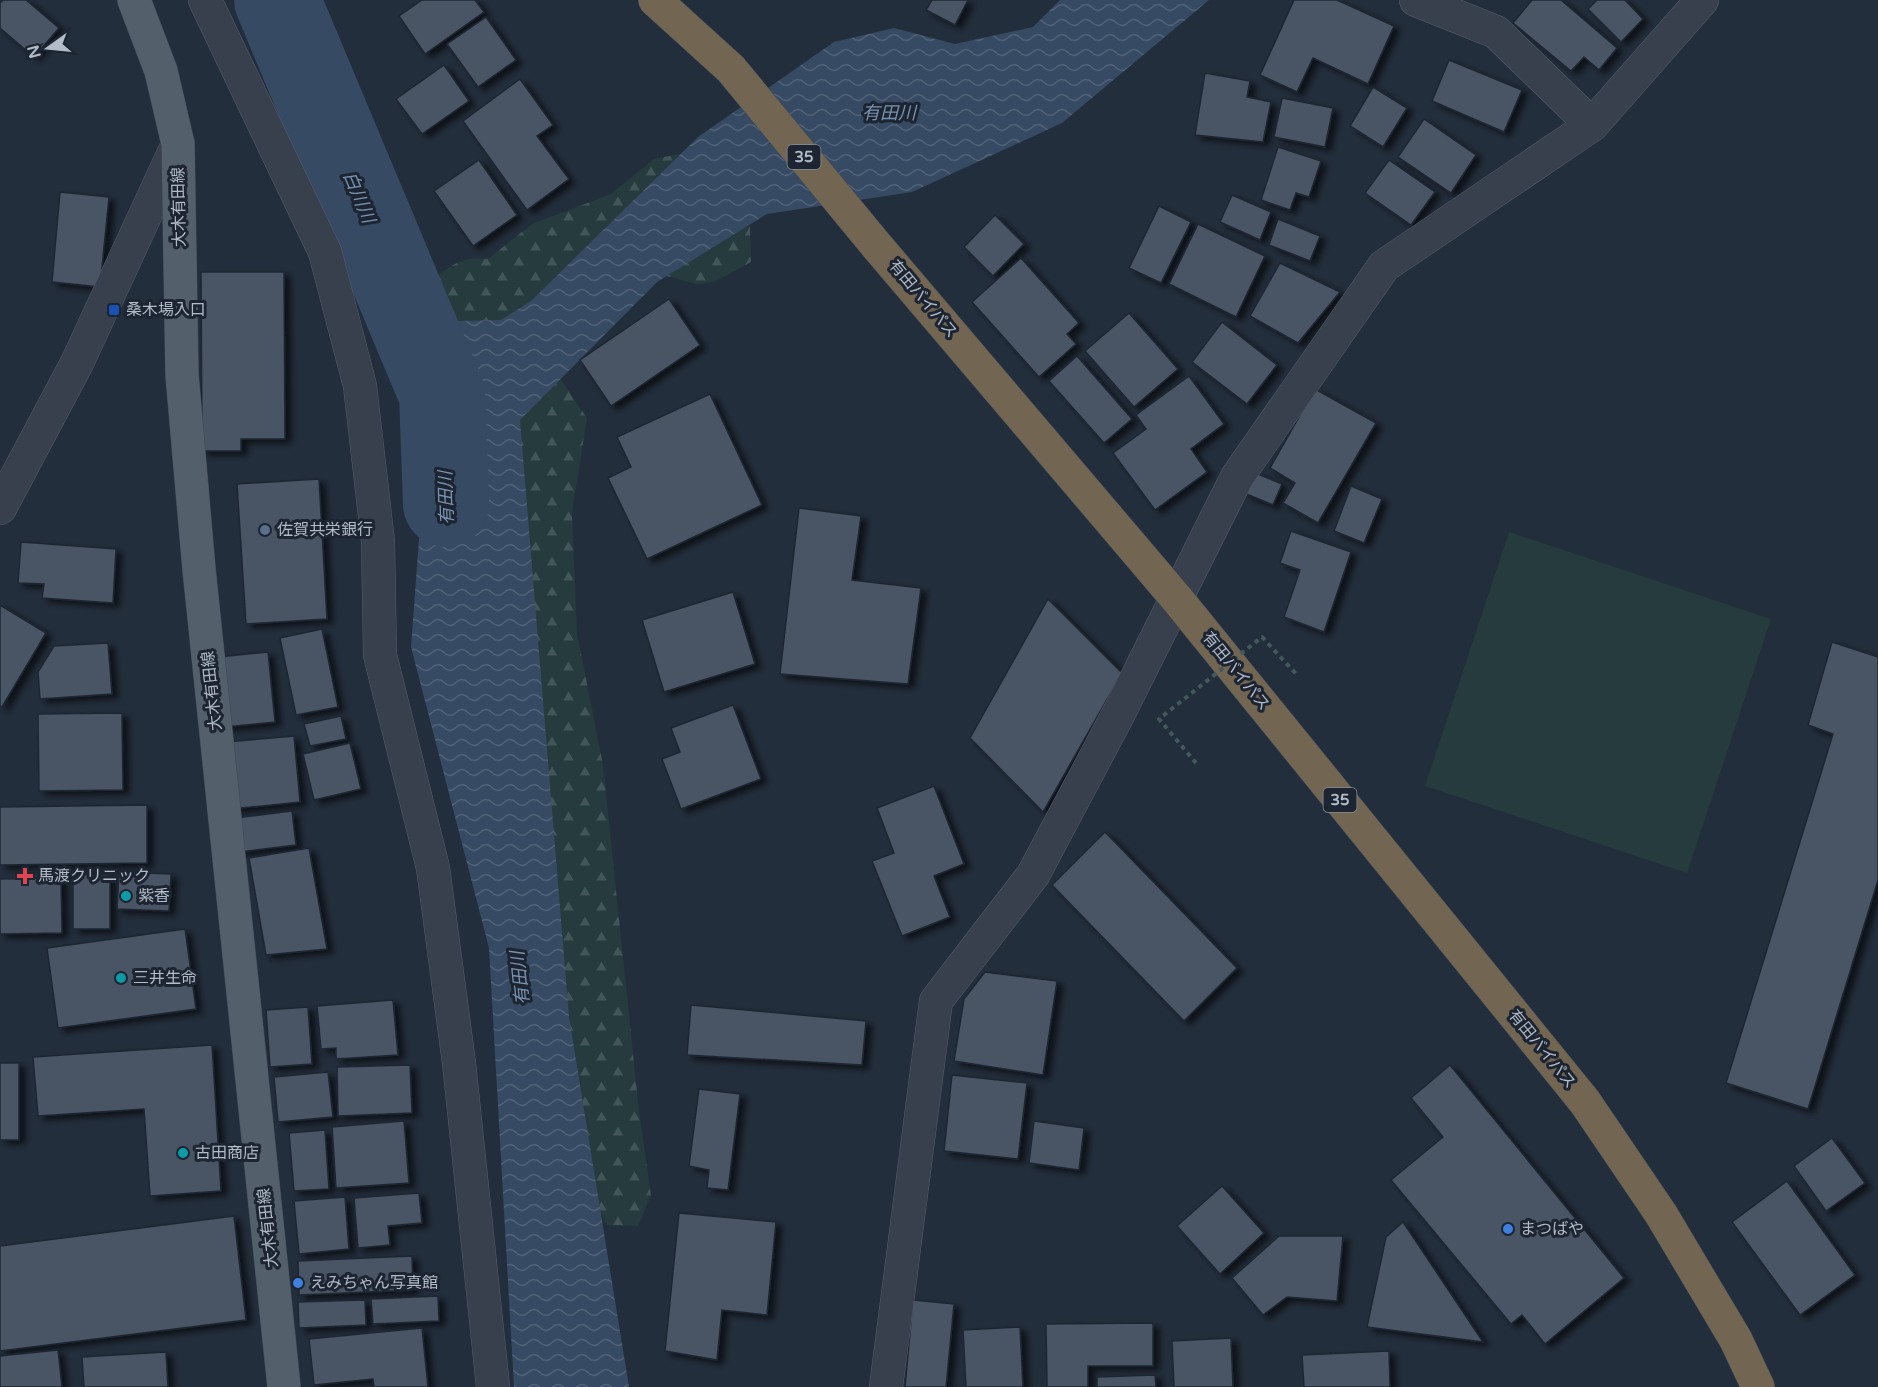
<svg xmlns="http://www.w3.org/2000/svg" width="1878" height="1387" viewBox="0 0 1878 1387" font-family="'Varela Round','Noto Sans JP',sans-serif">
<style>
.forest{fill:url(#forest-firs)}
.garden{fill:#253b3d}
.water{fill:url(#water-waves)}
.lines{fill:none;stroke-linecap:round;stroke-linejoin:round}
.river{stroke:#364a63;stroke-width:86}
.building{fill:#495565;stroke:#1e2733;stroke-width:1.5;filter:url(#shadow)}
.minor-casing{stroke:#555e6a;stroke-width:34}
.major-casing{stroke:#404955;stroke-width:34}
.highway-casing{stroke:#424b57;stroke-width:34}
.minor{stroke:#37404c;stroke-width:33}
.major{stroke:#545f6c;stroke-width:33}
.highway{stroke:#726653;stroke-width:33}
.path-bridge{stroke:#43585a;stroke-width:4;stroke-dasharray:4.5 4.5;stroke-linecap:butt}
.transit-dot{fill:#1a4fb4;stroke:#1c2531;stroke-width:2}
.service-dot{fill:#5c6f8a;stroke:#1c2531;stroke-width:2}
.health-dot{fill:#e0444e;stroke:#1c2531;stroke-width:2}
.culture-dot{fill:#0f9aa8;stroke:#1c2531;stroke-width:2}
.shop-dot{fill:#3f7fe0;stroke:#1c2531;stroke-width:2}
.labels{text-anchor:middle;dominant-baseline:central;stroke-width:6;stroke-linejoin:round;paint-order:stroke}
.shield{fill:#1c2531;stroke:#858e9b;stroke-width:1.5}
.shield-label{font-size:15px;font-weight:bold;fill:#b2bbc8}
.street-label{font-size:16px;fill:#b2bbc8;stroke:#1c2531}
.poi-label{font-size:16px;fill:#b2bbc8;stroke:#1c2531;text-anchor:start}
.water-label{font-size:18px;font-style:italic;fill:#7a92b0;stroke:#1c2531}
</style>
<defs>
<pattern id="forest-firs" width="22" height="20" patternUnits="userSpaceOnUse" patternTransform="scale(1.5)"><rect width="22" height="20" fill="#253b3d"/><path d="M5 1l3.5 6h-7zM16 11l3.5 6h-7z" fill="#425558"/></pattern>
<pattern id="water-waves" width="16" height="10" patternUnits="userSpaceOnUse" patternTransform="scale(1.5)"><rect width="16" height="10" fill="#364a63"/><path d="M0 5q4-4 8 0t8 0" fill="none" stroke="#516278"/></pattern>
<filter id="shadow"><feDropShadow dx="6" dy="4" stdDeviation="3" flood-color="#0009"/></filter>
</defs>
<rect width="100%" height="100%" fill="#232e3c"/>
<g class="forest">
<path d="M684 153 750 225 751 262 714 282 697 284 659 274 564 287 463 341 447 326 431 306 434 298 431 281C450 266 463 255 488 259L532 224 611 194 654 159Z"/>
<path d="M520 366 561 380 587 418 572 513 577 633 603 765 639 1111 651 1195 638 1226 607 1225 567 1152 505 917Z"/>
</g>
<path class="garden" d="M1509 532 1771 619 1687 873 1425 786Z"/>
<path class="water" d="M1060 0H1209L1062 123 912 192 767 214 657 282 520 420 569 1017 629 1387H514L489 948 411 647 427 431 458 321 501 320 531 301 698 137 834 42 894 28 955 44 1033 27Z"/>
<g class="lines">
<path class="river" d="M277 0 442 394 446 504"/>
</g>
<g class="building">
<path d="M3 0H26L59 28 34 57 0 28V3Z"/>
<path d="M422 0H475L484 12 425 54 399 16Z"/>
<path d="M932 0H968L955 25 926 10Z"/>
<path d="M1294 0H1337L1394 26 1368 84 1313 58 1297 92 1260 75Z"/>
<path d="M1532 0H1561L1617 48 1599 70 1584 57 1571 71 1513 23Z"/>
<path d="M1597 0H1625L1643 19 1621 42 1588 9Z"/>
<path d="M486 17 516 60 478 87 447 44Z"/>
<path d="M1449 60 1522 90 1504 132 1432 101Z"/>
<path d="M444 65 469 101 422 134 396 99Z"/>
<path d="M1205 73 1250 81 1247 97 1271 102 1263 142 1195 135Z"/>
<path d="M520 79 553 125 537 136 569 179 527 210 463 121Z"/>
<path d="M1373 87 1407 108 1383 147 1350 126Z"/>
<path d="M1282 98 1333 108 1325 147 1274 137Z"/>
<path d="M1424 119 1476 155 1451 193 1398 157Z"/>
<path d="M1278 147 1321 161 1309 197 1296 193 1290 210 1261 200Z"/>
<path d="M479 160 517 215 473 246 434 191Z"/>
<path d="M1389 160 1435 192 1411 225 1365 193Z"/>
<path d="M60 192 109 197 100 287 52 282Z"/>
<path d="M1232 195 1271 212 1260 240 1220 222Z"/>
<path d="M1159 206 1191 222 1161 283 1129 268Z"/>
<path d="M995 215 1024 244 993 276 964 247Z"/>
<path d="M1278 219 1320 236 1310 261 1269 245Z"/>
<path d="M1198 224 1265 256 1236 317 1169 284Z"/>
<path d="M1021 258 1079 323 1067 334 1076 344 1039 377 972 302Z"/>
<path d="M1280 263 1340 292 1298 343 1250 316Z"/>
<path d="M201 272H284L285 439H241V451H202Z"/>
<path d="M669 299 700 345 611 406 580 360Z"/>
<path d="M1129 313 1178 369 1134 407 1085 351Z"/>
<path d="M1222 322 1277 365 1247 404 1192 362Z"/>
<path d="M1077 356 1132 419 1104 443 1049 381Z"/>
<path d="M1189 376 1224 424 1191 449 1207 472 1155 510 1113 453 1146 429 1136 415Z"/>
<path d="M1315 389 1376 423 1318 523 1283 503 1295 483 1270 468Z"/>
<path d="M710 394 762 505 647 559 608 478 631 467 617 437Z"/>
<path d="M1253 472 1282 484 1273 505 1244 493Z"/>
<path d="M319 479 327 619 246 624 237 484Z"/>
<path d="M1351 486 1382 499 1364 543 1334 531Z"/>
<path d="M799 508 861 516 852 580 921 588 908 684 780 674Z"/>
<path d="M1291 531 1351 552 1324 632 1284 617 1300 570 1280 563Z"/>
<path d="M21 542 116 549 113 603 42 598 44 584 18 583Z"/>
<path d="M733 592 755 664 664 692 642 620Z"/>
<path d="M1048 599 1122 673 1043 812 970 738Z"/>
<path d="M0 605 46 633 2 707 0 706Z"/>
<path d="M322 629 338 707 296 715 280 638Z"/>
<path d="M1832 642 1878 657V880L1808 1109 1726 1083 1833 734 1808 725Z"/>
<path d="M108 643 112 694 40 699 38 672 54 646Z"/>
<path d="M268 652 275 722 225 727 218 657Z"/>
<path d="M733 705 761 779 681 809 662 759 680 752 671 728Z"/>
<path d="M122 713 123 790 39 791 38 714Z"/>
<path d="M341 716 346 739 310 746 304 724Z"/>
<path d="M294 736 300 802 232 809 227 742Z"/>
<path d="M350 743 361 789 314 800 303 754Z"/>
<path d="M934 786 964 864 934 876 950 917 902 936 872 861 894 853 877 808Z"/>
<path d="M147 805V863L0 865V807Z"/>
<path d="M292 811 296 845 239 852 235 818Z"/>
<path d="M1105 832 1237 968 1184 1021 1052 885Z"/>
<path d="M309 848 327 949 266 955 249 858Z"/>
<path d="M119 872 171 874 169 911 117 909Z"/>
<path d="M73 874 110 875V929H73Z"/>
<path d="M61 878 62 933 0 934V879Z"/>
<path d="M185 929 196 1009 58 1028 47 948Z"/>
<path d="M985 972 1057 981 1043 1075 954 1061 964 999Z"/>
<path d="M393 1000 398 1055 336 1059V1048L321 1049 317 1006Z"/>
<path d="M691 1005 866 1021 862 1065 687 1055Z"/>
<path d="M308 1007 312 1064 270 1067 266 1010Z"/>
<path d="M212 1045 221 1191 150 1196 144 1109 38 1116 33 1057Z"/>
<rect x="0" y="1063" width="19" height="77"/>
<path d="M410 1065 412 1113 338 1116 337 1067Z"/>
<path d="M1450 1065 1624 1278 1545 1344 1522 1315 1511 1324 1391 1180 1443 1137 1411 1098Z"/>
<path d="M328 1072 333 1117 278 1122 274 1077Z"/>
<path d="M952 1075 1027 1083 1018 1159 944 1151Z"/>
<path d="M699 1089 740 1094 728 1190 707 1188 709 1170 689 1166Z"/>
<path d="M404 1121 409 1183 336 1188 332 1127Z"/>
<path d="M1034 1121 1084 1128 1079 1170 1029 1163Z"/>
<path d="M325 1130 329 1189 294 1191 289 1133Z"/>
<path d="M1832 1138 1865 1183 1826 1211 1794 1166Z"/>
<path d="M1787 1181 1855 1275 1800 1315 1732 1222Z"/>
<path d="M1222 1186 1264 1233 1220 1274 1177 1226Z"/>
<path d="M419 1193 422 1223 388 1226 390 1245 358 1248 354 1198Z"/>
<path d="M345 1197 349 1249 299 1254 294 1201Z"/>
<path d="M679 1213 776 1222 767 1315 722 1310 717 1360 665 1351Z"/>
<path d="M234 1216 246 1320 0 1351V1246Z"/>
<path d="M1403 1222 1483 1342 1367 1327 1386 1237Z"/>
<path d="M1279 1236H1343L1337 1301 1287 1297 1263 1315 1232 1278Z"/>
<path d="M412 1256 413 1290 299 1295 298 1261Z"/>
<path d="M438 1296 439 1321 373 1324 371 1299Z"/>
<path d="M365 1300 366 1325 299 1328 298 1302Z"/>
<path d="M913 1300 954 1304 946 1387H905Z"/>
<path d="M1153 1323V1366H1088V1387H1047L1046 1324Z"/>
<path d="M1020 1327 1023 1387H966L963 1330Z"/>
<path d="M422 1328 428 1387H374L373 1379 314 1385 309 1339Z"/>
<path d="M1231 1338 1233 1387H1174L1172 1341Z"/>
<path d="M58 1350 62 1387H0V1356Z"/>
<path d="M1389 1351 1390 1387H1304L1302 1355Z"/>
<path d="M166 1352 168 1387H84L82 1357Z"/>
<path d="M1155 1375 1156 1387H1097V1377Z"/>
</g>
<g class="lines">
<defs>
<g id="minor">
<path d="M205 0 325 252 360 386 378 542 380 655 433 868 459 1063 493 1387"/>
<path d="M1416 0 1496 32 1592 125"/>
<path d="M0 508 77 363 178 144"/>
<path d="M886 1387 936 1001 1033 875 1120 711 1237 477 1384 266 1592 125 1702 0"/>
</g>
<path id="major" d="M134 0 161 71 178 144 182 375 199 569 284 1387"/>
<path id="highway" d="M655 0 731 69 876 245 1177 599 1585 1102 1661 1214 1736 1340 1758 1387"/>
</defs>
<use href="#minor" class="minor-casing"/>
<use href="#major" class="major-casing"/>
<use href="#highway" class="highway-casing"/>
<use href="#minor" class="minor"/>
<use href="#major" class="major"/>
<use href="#highway" class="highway"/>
<path class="path-bridge" d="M1196 763 1159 719 1262 637 1298 676"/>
</g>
<rect class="transit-dot" x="108" y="304" width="12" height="12" rx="3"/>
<circle class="service-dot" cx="265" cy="530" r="6"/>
<path class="health-dot" d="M22 867h6v6h6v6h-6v6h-6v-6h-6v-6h6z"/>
<g class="culture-dot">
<circle cx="126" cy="896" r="6"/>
<circle cx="121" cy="978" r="6"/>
<circle cx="183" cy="1153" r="6"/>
</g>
<g class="shop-dot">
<circle cx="1508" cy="1229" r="6"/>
<circle cx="298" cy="1283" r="6"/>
</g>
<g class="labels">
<g class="shield">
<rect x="787.5" y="145" width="33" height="24" rx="4.5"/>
<rect x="1323.5" y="788" width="33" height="24" rx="4.5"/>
</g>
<g class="shield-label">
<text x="804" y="157">35</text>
<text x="1340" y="800">35</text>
</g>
<g class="street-label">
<text transform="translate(179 207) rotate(-91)">大木有田線</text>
<text transform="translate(923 299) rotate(50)">有田バイパス</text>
<text transform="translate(1236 671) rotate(51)">有田バイパス</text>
<text transform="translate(212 691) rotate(-96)">大木有田線</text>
<text transform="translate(1542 1049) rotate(51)">有田バイパス</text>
<text transform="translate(268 1228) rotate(-96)">大木有田線</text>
</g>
<g class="poi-label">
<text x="126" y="310">桑木場入口</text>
<text x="277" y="530">佐賀共栄銀行</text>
<text x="38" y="876">馬渡クリニック</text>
<text x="138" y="896">紫香</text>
<text x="133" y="978">三井生命</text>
<text x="195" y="1153">古田商店</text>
<text x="1520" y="1229">まつばや</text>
<text x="310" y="1283">えみちゃん写真館</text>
</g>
<g class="water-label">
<text x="889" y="113">有田川</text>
<text transform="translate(359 197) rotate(67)">白川川</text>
<text transform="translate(446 498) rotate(-92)">有田川</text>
<text transform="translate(520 978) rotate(-96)">有田川</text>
</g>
</g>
<g transform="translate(48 48) rotate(255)" stroke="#1c2531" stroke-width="4.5" paint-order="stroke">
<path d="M0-4.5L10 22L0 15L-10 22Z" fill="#b2bbc8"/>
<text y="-9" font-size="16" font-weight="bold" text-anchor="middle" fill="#b2bbc8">N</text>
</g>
</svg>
